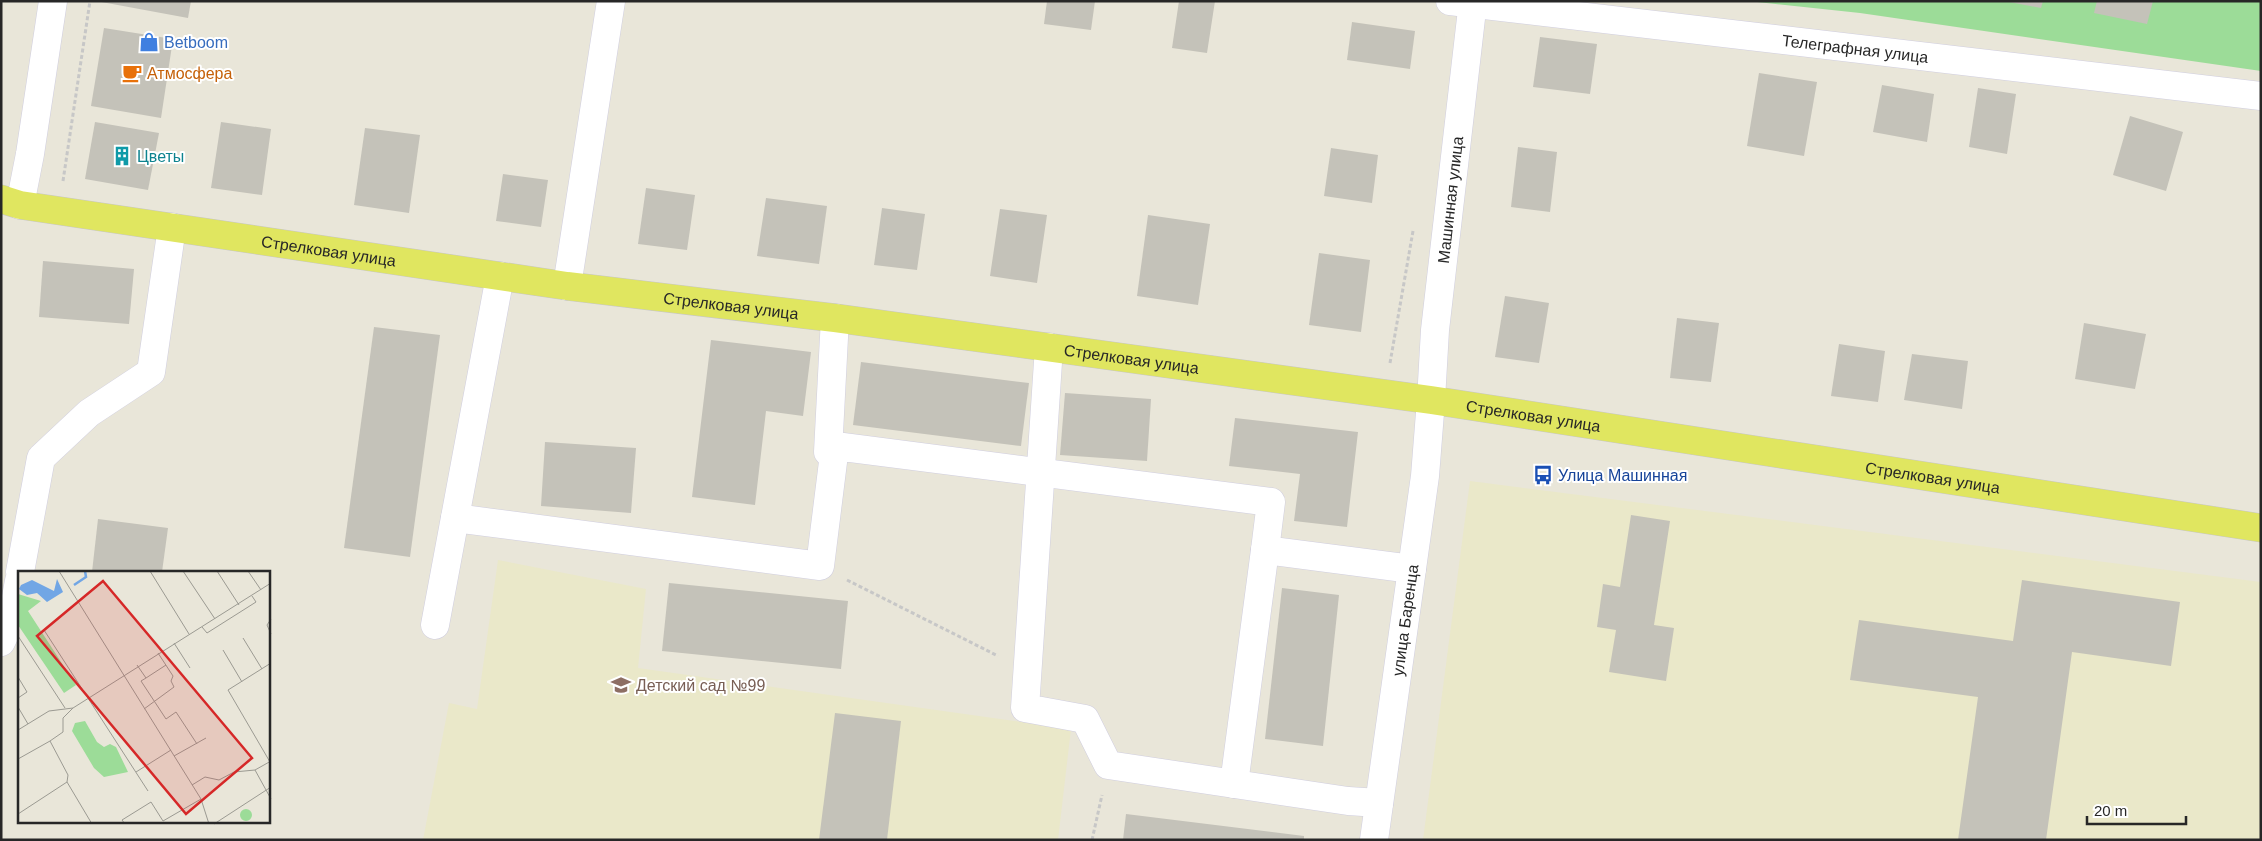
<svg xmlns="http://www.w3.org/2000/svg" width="2262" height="841" viewBox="0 0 2262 841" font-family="Helvetica,sans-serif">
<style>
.education{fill:#eae8c9}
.green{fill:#9cdc98}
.building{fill:#c4c2b9}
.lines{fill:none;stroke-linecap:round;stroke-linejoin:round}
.minor-casing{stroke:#d0cedf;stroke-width:29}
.major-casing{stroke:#c7c7c7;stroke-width:29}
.path{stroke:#c7c7c7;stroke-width:3;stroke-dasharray:4 2.5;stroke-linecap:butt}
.minor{stroke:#fff;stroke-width:28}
.major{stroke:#e0e660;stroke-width:28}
.labels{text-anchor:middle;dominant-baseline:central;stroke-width:4;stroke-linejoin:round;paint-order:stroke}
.shop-label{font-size:16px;fill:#366cbe;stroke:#fff;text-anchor:start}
.street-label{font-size:16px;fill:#272727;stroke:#fff}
.food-label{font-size:16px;fill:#c56008;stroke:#fff;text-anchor:start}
.culture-label{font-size:16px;fill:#0d838f;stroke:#fff;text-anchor:start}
.transit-label{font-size:16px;fill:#164399;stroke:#fff;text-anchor:start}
.education-label{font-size:16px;fill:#785e54;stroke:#fff;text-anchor:start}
.inset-river{fill:none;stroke:#71a6e5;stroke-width:2.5}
.inset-road{fill:none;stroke:#9b9a92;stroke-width:1}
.view{fill:#d62828;fill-opacity:0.15;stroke:#d62828;stroke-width:2.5}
.inset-edge{fill:none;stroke:#272727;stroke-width:2.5}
</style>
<rect width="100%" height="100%" fill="#e9e6d9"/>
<g class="education">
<path d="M1470 481 2261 582V840H1423Z"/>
<path d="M498 560 646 589 638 668 1071 729 1058 840H423L449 703 477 709Z"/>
</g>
<path class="green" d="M1748 1H2261V71L1860 13Z"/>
<g class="building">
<path d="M96 1H191L188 18Z"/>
<path d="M1047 1H1095L1091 30 1044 24Z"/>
<path d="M1179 1H1215L1207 53 1172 48Z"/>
<path d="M2004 1H2043L2041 8Z"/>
<path d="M2097 1H2153L2147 24 2094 13Z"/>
<path d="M1352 22 1415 31 1410 69 1347 60Z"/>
<path d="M104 28 173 39 161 118 91 106Z"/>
<path d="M1540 37 1597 44 1590 94 1533 87Z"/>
<path d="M1759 73 1817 82 1804 156 1747 146Z"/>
<path d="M1882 85 1934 94 1927 142 1873 132Z"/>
<path d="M1978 88 2016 94 2007 154 1969 147Z"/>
<path d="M2130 116 2183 132 2166 191 2113 175Z"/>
<path d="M95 122 159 133 148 190 85 179Z"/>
<path d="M221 122 271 129 262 195 211 188Z"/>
<path d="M365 128 420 135 409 213 354 205Z"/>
<path d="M1518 147 1557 152 1550 212 1511 207Z"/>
<path d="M1331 148 1378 155 1372 203 1324 196Z"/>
<path d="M503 174 548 180 541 227 496 221Z"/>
<path d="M646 188 695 195 687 250 638 244Z"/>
<path d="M766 198 827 206 819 264 757 256Z"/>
<path d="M882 208 925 214 917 270 874 265Z"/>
<path d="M1000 209 1047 215 1037 283 990 276Z"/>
<path d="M1148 215 1210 224 1198 305 1137 296Z"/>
<path d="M1319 253 1370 260 1361 332 1309 325Z"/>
<path d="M43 261 134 269 129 324 39 317Z"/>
<path d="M1505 296 1549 303 1539 363 1495 357Z"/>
<path d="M1677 318 1719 323 1711 382 1670 378Z"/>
<path d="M2084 323 2146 334 2135 389 2075 379Z"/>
<path d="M374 327 440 335 410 557 344 548Z"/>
<path d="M711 340 811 352 803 416 766 411 755 505 692 497Z"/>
<path d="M1839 344 1885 351 1878 402 1831 396Z"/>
<path d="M1912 354 1968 361 1962 409 1904 400Z"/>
<path d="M861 362 1029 383 1021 446 853 425Z"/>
<path d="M1065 393 1151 399 1147 461 1060 455Z"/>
<path d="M1235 418 1358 432 1347 527 1294 521 1300 474 1229 466Z"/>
<path d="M545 442 636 448 631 513 541 506Z"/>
<path d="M1631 515 1670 521 1654 625 1674 628 1666 681 1609 672 1616 630 1597 627 1603 584 1620 587Z"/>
<path d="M98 519 168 528 162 572H92Z"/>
<path d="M2022 580 2180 602 2171 666 2072 652 2046 840H1958L1978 697 1850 680 1859 620 2013 641Z"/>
<path d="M669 583 848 601 841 669 662 651Z"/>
<path d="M1282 588 1339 595 1323 746 1265 739Z"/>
<path d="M835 713 901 721 887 840H819Z"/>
<path d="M1126 814 1304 836V840H1123Z"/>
</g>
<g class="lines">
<defs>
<g id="minor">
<path id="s1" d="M1450 1 2261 96"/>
<path d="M20 205 30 154 53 1"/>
<path d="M567 286 611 1"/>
<path d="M1049 347 1025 708 1085 719 1108 765 1348 801 1379 803"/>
<path d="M828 452 835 318"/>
<path d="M455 518 820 566 835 446 1271 502 1265 550"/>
<path d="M20 572 41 458 89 413 151 372 172 227"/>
<path d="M435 625 500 276"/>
<path d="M1 642 12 619 19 581"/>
<path d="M1234 784 1265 550 1412 569"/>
<path id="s2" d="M1374 840 1425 476 1431 400 1435 330 1473 1"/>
</g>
<g id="major">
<path id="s3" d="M1 199 20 205 567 286 835 318 1431 400 2261 528"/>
</g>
</defs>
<use href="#minor" class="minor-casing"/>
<use href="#major" class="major-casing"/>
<g class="path">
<path d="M63 181 90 1"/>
<path d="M1390 363 1413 231"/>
<path d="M847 580 998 656"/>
<path d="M1092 840 1102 795"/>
</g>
<use href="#minor" class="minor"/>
<use href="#major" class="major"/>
</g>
<defs>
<symbol id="shop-bare" viewBox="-9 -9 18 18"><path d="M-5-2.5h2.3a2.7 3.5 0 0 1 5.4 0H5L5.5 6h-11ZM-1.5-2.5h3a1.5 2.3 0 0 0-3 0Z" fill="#3f7fe0" stroke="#fff" stroke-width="2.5" paint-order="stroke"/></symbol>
<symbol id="cafe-bare" viewBox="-9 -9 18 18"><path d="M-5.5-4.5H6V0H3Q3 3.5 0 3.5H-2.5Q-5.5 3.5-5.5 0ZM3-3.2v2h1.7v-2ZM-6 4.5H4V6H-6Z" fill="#e8710a" stroke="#fff" stroke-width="2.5" paint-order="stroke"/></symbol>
<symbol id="building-bare" viewBox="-9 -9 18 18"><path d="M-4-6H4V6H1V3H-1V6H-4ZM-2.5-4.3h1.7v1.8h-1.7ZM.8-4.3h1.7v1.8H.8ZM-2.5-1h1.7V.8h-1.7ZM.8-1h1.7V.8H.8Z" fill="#0f9aa8" stroke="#fff" stroke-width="2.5" paint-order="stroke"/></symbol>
<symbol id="bus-bare" viewBox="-9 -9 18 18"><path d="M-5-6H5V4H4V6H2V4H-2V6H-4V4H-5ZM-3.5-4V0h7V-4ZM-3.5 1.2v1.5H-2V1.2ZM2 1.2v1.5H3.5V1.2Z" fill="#1a4fb4" stroke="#fff" stroke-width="2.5" paint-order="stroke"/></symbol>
<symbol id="school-bare" viewBox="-9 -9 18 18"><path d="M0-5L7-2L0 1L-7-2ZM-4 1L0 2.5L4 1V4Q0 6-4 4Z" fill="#8d6e63" stroke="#fff" stroke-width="2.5" paint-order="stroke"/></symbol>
</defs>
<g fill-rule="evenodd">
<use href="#shop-bare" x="135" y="28" width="28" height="28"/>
<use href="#cafe-bare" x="118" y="59" width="28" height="28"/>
<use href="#building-bare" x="108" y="142" width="28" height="28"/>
<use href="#bus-bare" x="1529" y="461" width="28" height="28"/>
<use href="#school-bare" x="607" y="671" width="28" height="28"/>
</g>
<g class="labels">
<g class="shop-label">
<text x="164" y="42">Betboom</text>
</g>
<g class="street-label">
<text stroke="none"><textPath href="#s1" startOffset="408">Телеграфная улица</textPath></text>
<text stroke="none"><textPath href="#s2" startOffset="645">Машинная улица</textPath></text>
<text stroke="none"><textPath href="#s3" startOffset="332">Стрелковая улица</textPath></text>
<text stroke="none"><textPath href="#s3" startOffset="738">Стрелковая улица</textPath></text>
<text stroke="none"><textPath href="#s3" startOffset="1142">Стрелковая улица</textPath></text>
<text stroke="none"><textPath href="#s3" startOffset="1548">Стрелковая улица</textPath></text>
<text stroke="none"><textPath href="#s3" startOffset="1952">Стрелковая улица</textPath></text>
<text stroke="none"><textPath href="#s2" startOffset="222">улица Баренца</textPath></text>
</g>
<g class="food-label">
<text x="147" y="73">Атмосфера</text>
</g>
<g class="culture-label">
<text x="137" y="156">Цветы</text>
</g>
<g class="transit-label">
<text x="1558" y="475">Улица Машинная</text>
</g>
<g class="education-label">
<text x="636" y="685">Детский сад №99</text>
</g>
</g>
<g transform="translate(18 571)">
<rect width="252" height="252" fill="#e9e6d9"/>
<path d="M0 23 23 30 10 40 58 114 46 122 0 54ZM67 150 79 171 86 176 92 173 98 176 110 201 86 206 76 197 54 160 57 152ZM222 244a6 6 0 1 1 12 0a6 6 0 1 1-12 0Z" fill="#9cdc98"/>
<path d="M39 8 45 21 29 31 19 22 9 24 1 18 3 14 14 9 36 20Z" fill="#71a6e5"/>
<path class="inset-river" d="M56 14 68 6 67 0"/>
<path class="inset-road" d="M41 0 183 228 191 253M132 0 171 63M165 0 197 48M199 0 221 34M230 0 243 19M253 48 249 54 253 63M184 56 189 62 238 31 234 25M26 59 130 220M0 65 47 137M225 67 244 98M156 72 172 97M205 79 224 111M119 94 128 107 148 94M0 106 9 121 0 127M128 107 123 110 148 148 158 141 179 173M0 136 10 153M126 138 156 116 153 110 155 105 140 82M0 159 31 140 55 137 253 12M32 170 45 161V147L55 137M156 185 188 167M0 188 32 170 50 204 49 211 74 253M253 190 237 199 253 228M252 191 210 119 253 92M118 201 153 179M174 214 187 206 201 209 216 201 237 199M0 243 49 211M107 253 104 249 133 231 145 250 183 228M196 253 253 216"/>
<path class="view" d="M85 10 234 187 168 243 19 65Z"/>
<rect width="252" height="252" class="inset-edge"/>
</g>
<rect width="2262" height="841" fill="none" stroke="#272727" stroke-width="5"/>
<path d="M2087 816v8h99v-8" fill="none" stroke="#272727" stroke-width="2.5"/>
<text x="2094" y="816" font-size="15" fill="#272727" stroke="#ffffff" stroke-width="4" paint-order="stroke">20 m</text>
</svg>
